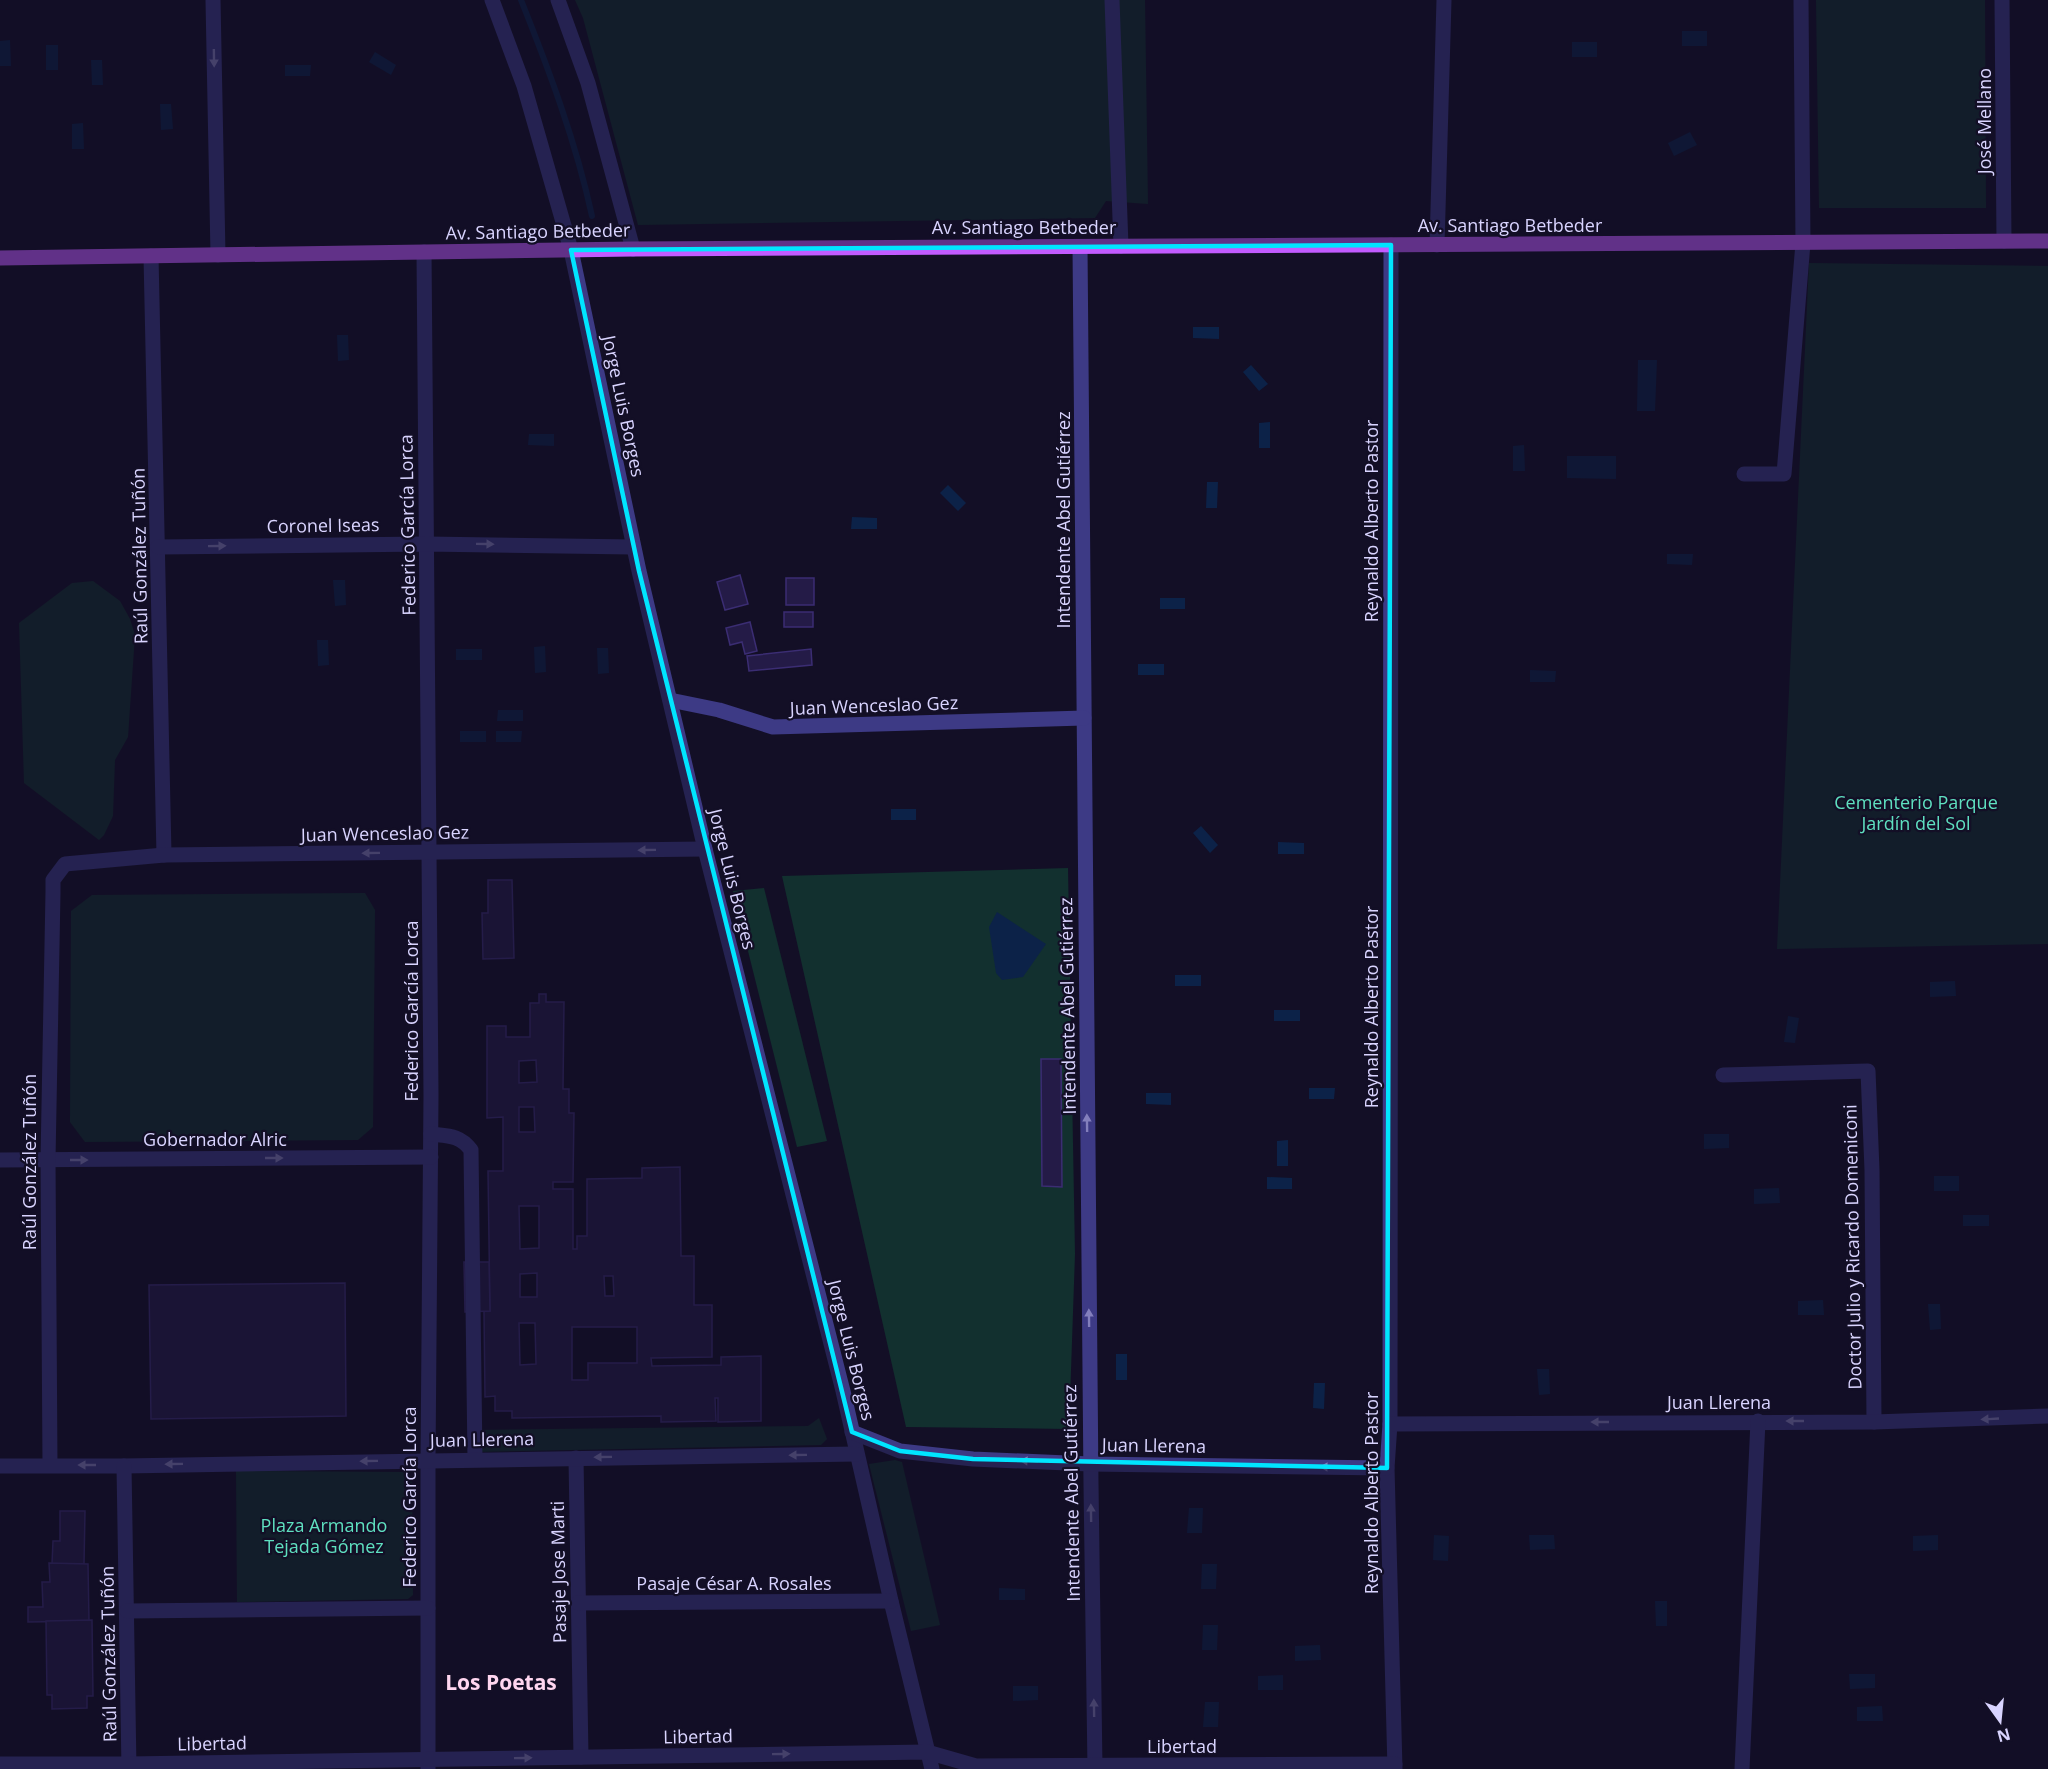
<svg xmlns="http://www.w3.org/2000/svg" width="2048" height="1769" viewBox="0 0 2048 1769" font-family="'Open Sans',sans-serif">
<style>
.green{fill:#12302f}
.water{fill:#0c2248}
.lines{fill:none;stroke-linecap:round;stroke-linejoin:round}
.stream{stroke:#0c2248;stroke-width:6}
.building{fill:#241b47;stroke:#3b2d73;stroke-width:1.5;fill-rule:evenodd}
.minor{stroke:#3d3a85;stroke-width:15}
.major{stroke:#c25bff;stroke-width:15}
.oneway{fill:#837fbc}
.marked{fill:none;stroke:#00e5ff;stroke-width:4.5;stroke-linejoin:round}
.labels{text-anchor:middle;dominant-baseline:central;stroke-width:4.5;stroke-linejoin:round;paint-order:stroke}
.street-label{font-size:18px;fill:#d9d4ff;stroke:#130f26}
.park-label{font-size:18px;fill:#5fe0c0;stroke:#130f26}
.quarter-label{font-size:21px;font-weight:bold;fill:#ffd6f0;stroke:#130f26}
</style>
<rect width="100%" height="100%" fill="#130f26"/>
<g class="green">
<path d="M575 0H1145L1148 204 1106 201 1095 218 638 225 583 18Z"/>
<path d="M1816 0H1985L1986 208H1819Z"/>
<path d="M1809 263 2048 266V944L1777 949Z"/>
<path d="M93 581 120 601 130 619 135 635 128 737 115 760 113 816 104 835 99 840 24 783 19 623 72 583Z"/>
<path d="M1068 868 1075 1254 1069 1429 906 1427 782 876Z"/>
<path d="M764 888 827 1141 797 1147 733 891Z"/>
<path d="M365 893 375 910 373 1127 358 1140 85 1142 70 1122 71 911 92 895Z"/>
<path d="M819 1418 827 1439 821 1445 475 1452 474 1430 808 1426Z"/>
<path d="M895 1460 902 1462 940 1625 911 1631 869 1464Z"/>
<path d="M236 1471 405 1472 412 1477 413 1595 408 1599 237 1602Z"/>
</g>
<g class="water">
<rect x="1682" y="31" width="25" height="15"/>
<path d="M10 40 11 66H0V41Z"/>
<rect x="1572" y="42" width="25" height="15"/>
<rect x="46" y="45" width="12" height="25"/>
<path d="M375 52 396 65 391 75 369 62Z"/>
<path d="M91 60H102L103 85H92Z"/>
<path d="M285 65H311L310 76H285Z"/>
<path d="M160 104H171L173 129 161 130Z"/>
<path d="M83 123 84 149H72V124Z"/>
<path d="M1690 132 1697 145 1674 156 1668 143Z"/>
<path d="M1193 327H1219V339L1193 338Z"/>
<path d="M337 335H348L349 360 338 361Z"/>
<path d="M1638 360H1657L1655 411H1637Z"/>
<path d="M1251 365 1268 384 1259 391 1243 372Z"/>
<path d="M1270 422V448H1259V423Z"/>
<path d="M529 434H554V446L528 445Z"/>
<path d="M1524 445 1525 471H1513V446Z"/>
<path d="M1567 456H1616V479L1567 478Z"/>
<path d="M1207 482H1218L1217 508H1206Z"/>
<path d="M948 485 966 503 958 511 940 493Z"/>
<path d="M852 517 877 518V529H851Z"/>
<path d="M1667 554H1693L1692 565 1667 564Z"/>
<path d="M333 580H345L346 605 335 606Z"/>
<rect x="1160" y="598" width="25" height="11"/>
<path d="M317 640H328L329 665 318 666Z"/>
<path d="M545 646 546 672 535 673 534 647Z"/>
<path d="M597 648H608L609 673 598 674Z"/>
<rect x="456" y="649" width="26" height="11"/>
<rect x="1138" y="664" width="26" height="11"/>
<path d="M1530 670 1556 671 1555 682H1530Z"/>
<path d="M498 710H523V721H497Z"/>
<rect x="460" y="731" width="26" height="11"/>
<path d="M496 731H522L521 742H496Z"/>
<rect x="891" y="809" width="25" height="11"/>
<path d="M1201 826 1218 845 1210 853 1193 833Z"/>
<path d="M1278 842 1304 843V854H1278Z"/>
<path d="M997 912 1046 944 1023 977 1002 980 996 973 989 927Z"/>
<rect x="1175" y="975" width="26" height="11"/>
<path d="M1955 981 1956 996 1930 997V982Z"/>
<rect x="1274" y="1010" width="26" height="11"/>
<path d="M1788 1016 1799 1018 1795 1043 1784 1042Z"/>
<path d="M1309 1088H1335L1334 1099H1309Z"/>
<path d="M1146 1093H1171V1105L1146 1104Z"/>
<path d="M1704 1134H1729V1148L1704 1149Z"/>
<path d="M1288 1140V1166H1277V1141Z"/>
<rect x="1934" y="1176" width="25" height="15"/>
<path d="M1267 1177 1292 1178V1189H1267Z"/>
<path d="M1779 1188 1780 1203 1754 1204V1189Z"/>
<rect x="1963" y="1215" width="26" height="11"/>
<path d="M1823 1300 1824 1315H1798V1301Z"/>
<path d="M1928 1304H1940L1941 1329 1930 1330Z"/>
<rect x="1116" y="1354" width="11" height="26"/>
<path d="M1537 1369H1549L1550 1394 1539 1395Z"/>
<path d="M1314 1383H1325L1324 1409 1313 1408Z"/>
<path d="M1189 1508H1203L1202 1533H1187Z"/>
<path d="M1434 1535 1449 1536 1448 1561 1433 1560Z"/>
<path d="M1529 1535H1554L1555 1549 1530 1550Z"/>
<path d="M1938 1535V1550L1913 1551V1536Z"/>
<path d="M1202 1564H1217L1216 1589H1201Z"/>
<path d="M999 1588 1025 1589V1600H999Z"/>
<path d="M1655 1601H1667V1626H1656Z"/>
<path d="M1203 1625H1218L1217 1650H1202Z"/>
<path d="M1320 1645 1321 1660 1295 1661V1646Z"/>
<path d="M1849 1674H1875V1688L1850 1689Z"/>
<path d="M1283 1675V1690H1258V1676Z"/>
<path d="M1013 1686H1038V1700L1013 1701Z"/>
<path d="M1205 1702H1219L1218 1727H1203Z"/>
<path d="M1882 1706 1883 1721H1857V1707Z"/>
</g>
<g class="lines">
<path class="stream" d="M521 0C549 70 576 142 592 216"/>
</g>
<g class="building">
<path d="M740 575 748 604 725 610 717 582Z"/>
<rect x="786" y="578" width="28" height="27"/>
<rect x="784" y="612" width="29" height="15"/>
<path d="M750 622 757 651 745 654 742 642 730 645 726 628Z"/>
<path d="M811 649 812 665 749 671 747 656Z"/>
<path d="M488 880H512L514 958 483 959 482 913H488Z"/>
<path d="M539 994H546V1002H564L563 1089H569V1113H574L573 1182H553V1189H573V1249H577V1236H587V1179L642 1178V1168L680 1167 681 1256H694V1305H712V1357L651 1358 652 1366 721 1365V1357L761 1356V1421L718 1422V1398H715L716 1421 661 1422V1416L512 1418V1411H495V1396L485 1397 484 1311H490L488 1171H503V1117L487 1118V1026H506V1037H530V1003H539ZM536 1060 537 1082 519 1083V1061ZM519 1107H534L535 1132H519ZM519 1206H539V1248L520 1249ZM537 1273V1297H520V1274ZM604 1276H613L614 1296H605ZM519 1323H535L536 1364 520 1365ZM572 1327H637V1363H588V1380H572Z"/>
<path d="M1041 1059H1061L1062 1187 1042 1186Z"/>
<path d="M464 1262H489L490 1311 465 1312Z"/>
<path d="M345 1283 346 1416 151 1419 149 1285Z"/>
<path d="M60 1511H85L84 1564H52L53 1541H60Z"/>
<path d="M49 1563 88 1564 89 1621 28 1622V1607H43L42 1582H50Z"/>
<path d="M92 1620 93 1696H87V1708L52 1709V1695H47L46 1621Z"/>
</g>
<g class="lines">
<g class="minor">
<path d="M213 0 218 255"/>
<path d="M492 0 524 86 571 250 639 571 705 849 843 1391 891 1601 932 1769"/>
<path d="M558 0 588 83 633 249"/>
<path d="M1112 0 1121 246"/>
<path d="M2002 0 2004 241"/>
<path d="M1391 245 1390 1424 1387 1468 1395 1769"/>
<path d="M1437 245 1444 0"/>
<path d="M1080 247 1091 1484 1095 1769"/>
<path d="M424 252 431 1095 428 1460V1769"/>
<path d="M151 256 164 855"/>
<path d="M1744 474H1784L1803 243 1801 0"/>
<path d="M158 547 426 544 633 547"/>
<path d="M670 700 719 710 773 727 1084 718"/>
<path d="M1723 1075 1868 1071 1872 1170 1874 1422"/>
<path d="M431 1134C448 1136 460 1135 471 1150L475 1459"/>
<path d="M0 1160 431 1157"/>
<path d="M1390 1424 1874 1422 2048 1416"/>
<path d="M852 1432 900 1451 973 1459 1090 1464 1387 1468"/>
<path d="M576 1458 581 1757"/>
<path d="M50 1465 48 1160 53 892V880L65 864 164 855 705 849"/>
<path d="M0 1466H124L856 1454"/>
<path d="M124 1466 129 1769"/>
<path d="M578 1603 891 1601"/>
<path d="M127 1611 428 1608"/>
<path d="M0 1764H129L927 1752 976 1766 1395 1764"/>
<path d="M1742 1769 1758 1421"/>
</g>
<path class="major" d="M0 258 633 249 2048 241"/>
</g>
<defs><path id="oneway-solid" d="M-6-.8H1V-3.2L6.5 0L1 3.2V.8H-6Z" transform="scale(1.5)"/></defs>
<g class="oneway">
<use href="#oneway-solid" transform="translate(214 58) rotate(89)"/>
<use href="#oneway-solid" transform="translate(485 544) rotate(1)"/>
<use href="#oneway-solid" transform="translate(217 546) rotate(-1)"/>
<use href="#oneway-solid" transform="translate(647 850) rotate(179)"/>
<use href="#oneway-solid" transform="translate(371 853) rotate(179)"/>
<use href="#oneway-solid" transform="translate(1087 1123) rotate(-91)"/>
<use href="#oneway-solid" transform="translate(274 1158)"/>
<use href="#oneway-solid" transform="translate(79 1160)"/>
<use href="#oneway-solid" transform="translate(1089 1318) rotate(-91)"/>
<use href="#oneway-solid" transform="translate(1990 1419) rotate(177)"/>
<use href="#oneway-solid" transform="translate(1795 1421) rotate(-180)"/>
<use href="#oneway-solid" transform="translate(1600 1422) rotate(180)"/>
<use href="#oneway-solid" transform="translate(798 1455) rotate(179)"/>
<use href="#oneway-solid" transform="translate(603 1457) rotate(179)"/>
<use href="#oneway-solid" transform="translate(369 1461) rotate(179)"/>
<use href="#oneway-solid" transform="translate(1029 1461) rotate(-177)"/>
<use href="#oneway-solid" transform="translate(174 1464) rotate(179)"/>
<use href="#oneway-solid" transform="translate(87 1465) rotate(-180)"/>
<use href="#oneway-solid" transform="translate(1329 1467) rotate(-179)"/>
<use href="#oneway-solid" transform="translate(1091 1513) rotate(-91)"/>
<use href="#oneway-solid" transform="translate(1094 1708) rotate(-91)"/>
<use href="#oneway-solid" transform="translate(781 1754) rotate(-1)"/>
<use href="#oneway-solid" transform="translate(523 1758) rotate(-1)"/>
</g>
<path d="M0 0H2048V1769H0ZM1391 245 1387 1468 973 1459 900 1451 852 1432 639 571 571 250Z" fill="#130f26" fill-opacity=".55" fill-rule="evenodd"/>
<path class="marked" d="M1391 245 1387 1468 973 1459 900 1451 852 1432 639 571 571 250Z"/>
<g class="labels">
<g class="street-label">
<text transform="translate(1984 121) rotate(-90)">José Mellano</text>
<text x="1510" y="225">Av. Santiago Betbeder</text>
<text x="1024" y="227">Av. Santiago Betbeder</text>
<text transform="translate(538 231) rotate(-1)">Av. Santiago Betbeder</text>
<text transform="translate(624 406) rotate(78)">Jorge Luis Borges</text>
<text transform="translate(1063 520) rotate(-90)">Intendente Abel Gutiérrez</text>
<text transform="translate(1371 521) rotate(-90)">Reynaldo Alberto Pastor</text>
<text transform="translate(323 525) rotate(-1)">Coronel Iseas</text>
<text transform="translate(407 525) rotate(-91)">Federico García Lorca</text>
<text transform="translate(139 556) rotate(-91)">Raúl González Tuñón</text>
<text transform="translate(874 705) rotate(-2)">Juan Wenceslao Gez</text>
<text transform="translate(385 833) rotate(-1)">Juan Wenceslao Gez</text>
<text transform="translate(733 879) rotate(76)">Jorge Luis Borges</text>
<text transform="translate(1067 1006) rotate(-91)">Intendente Abel Gutiérrez</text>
<text transform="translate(1371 1007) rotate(-90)">Reynaldo Alberto Pastor</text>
<text transform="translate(411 1011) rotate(-90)">Federico García Lorca</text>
<text x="215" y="1139">Gobernador Alric</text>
<text transform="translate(29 1162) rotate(-90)">Raúl González Tuñón</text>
<text transform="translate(1852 1247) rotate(-91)">Doctor Julio y Ricardo Domeniconi</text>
<text transform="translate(852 1350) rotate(76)">Jorge Luis Borges</text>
<text x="1719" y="1402">Juan Llerena</text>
<text transform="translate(482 1439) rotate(-1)">Juan Llerena</text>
<text transform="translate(1154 1445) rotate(1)">Juan Llerena</text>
<text transform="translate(1071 1493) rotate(-91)">Intendente Abel Gutiérrez</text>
<text transform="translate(1371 1493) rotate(-90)">Reynaldo Alberto Pastor</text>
<text transform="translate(409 1497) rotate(-90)">Federico García Lorca</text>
<text transform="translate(558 1572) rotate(-91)">Pasaje Jose Marti</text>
<text x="734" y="1583">Pasaje César A. Rosales</text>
<text transform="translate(108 1654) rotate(-91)">Raúl González Tuñón</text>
<text transform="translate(698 1736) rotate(-1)">Libertad</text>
<text transform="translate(212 1743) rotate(-1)">Libertad</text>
<text x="1182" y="1746">Libertad</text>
</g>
<g class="park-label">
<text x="1916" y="802">Cementerio Parque<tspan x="1916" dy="21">Jardín del Sol</tspan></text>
<text x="324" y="1525">Plaza Armando<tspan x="324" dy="21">Tejada Gómez</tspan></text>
</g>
<g class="quarter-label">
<text x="501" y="1682">Los Poetas</text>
</g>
</g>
<g transform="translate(2000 1721) rotate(165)" stroke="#130f26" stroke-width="4.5" paint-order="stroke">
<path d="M0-4.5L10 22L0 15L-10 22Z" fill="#d9d4ff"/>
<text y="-9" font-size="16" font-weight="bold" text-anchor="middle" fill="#d9d4ff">N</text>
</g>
</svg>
